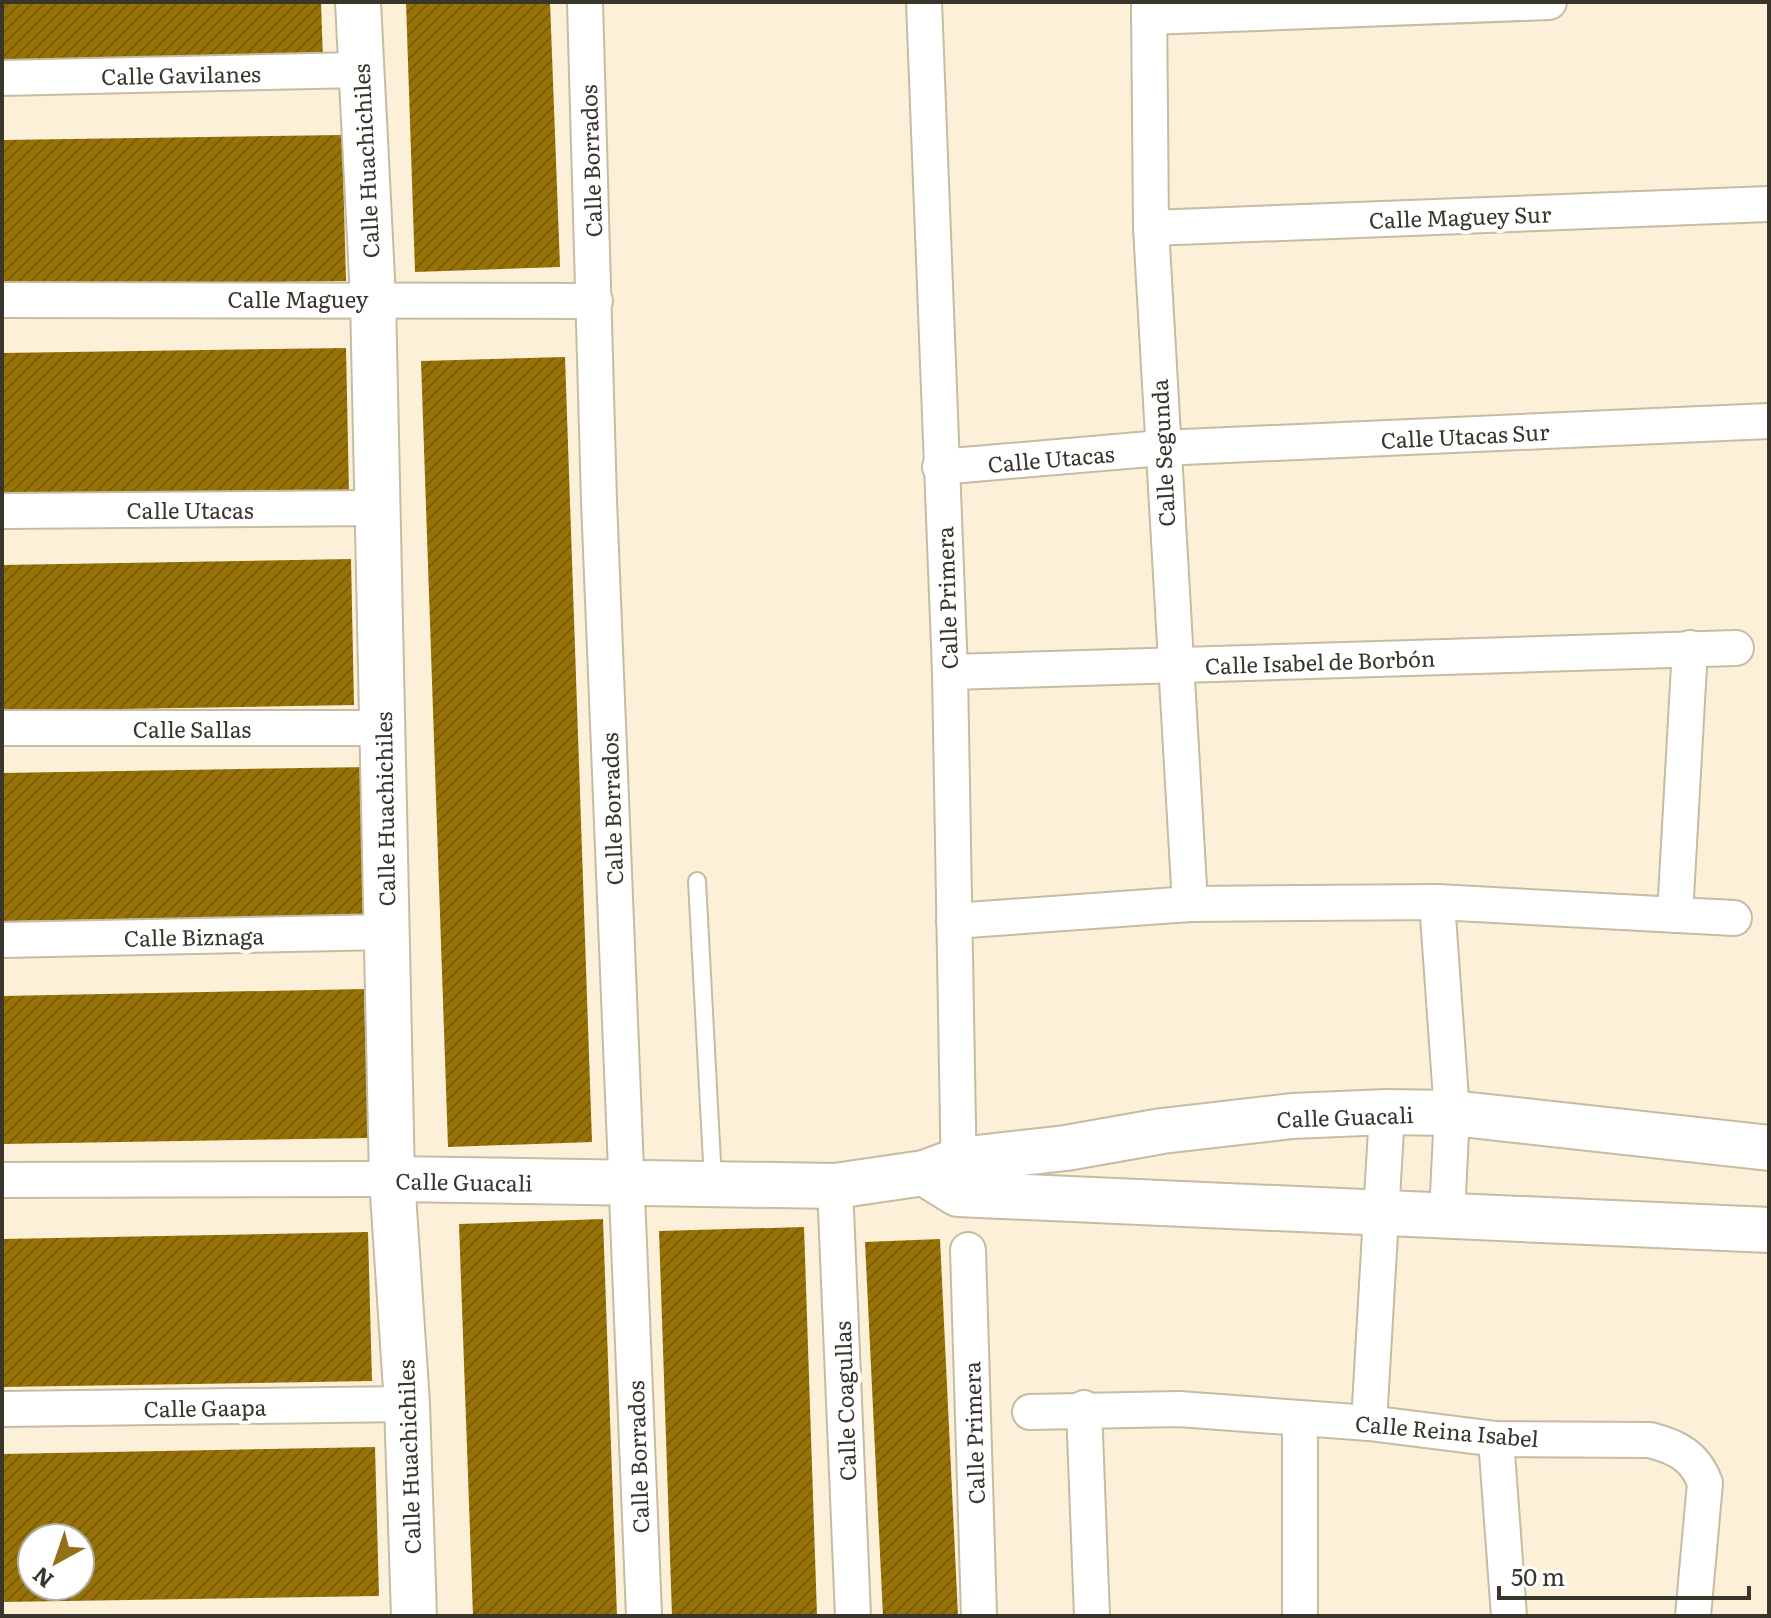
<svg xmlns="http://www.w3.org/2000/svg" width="1771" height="1618" viewBox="0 0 1771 1618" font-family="Literata,serif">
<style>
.building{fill:url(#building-hatch);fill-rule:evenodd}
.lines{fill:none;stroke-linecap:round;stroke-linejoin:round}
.lane-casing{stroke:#c6bba3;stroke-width:20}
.street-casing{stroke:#c6bba3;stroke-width:38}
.secondary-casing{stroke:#c6bba3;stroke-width:48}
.lane{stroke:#fff;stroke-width:16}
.street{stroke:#fff;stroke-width:34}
.secondary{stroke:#fff;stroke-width:44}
.labels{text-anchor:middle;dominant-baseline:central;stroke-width:8;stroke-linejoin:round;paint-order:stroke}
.street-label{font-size:22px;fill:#39352b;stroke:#fff}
</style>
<defs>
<pattern id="building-hatch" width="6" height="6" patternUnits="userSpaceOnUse" patternTransform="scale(2)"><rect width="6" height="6" fill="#977207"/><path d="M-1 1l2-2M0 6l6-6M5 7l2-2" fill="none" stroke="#7c5e08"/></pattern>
</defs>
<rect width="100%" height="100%" fill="#fcf0d8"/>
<g class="building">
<path d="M2 2H321L323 61 2 67Z"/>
<path d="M406 2H550L560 267 415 272Z"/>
<path d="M342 135 346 281 2 286V140Z"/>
<path d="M346 348 349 493 2 499V353Z"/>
<path d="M565 357 592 1142 448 1147 421 361Z"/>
<path d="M351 559 354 705 2 711V565Z"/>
<path d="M368 767 371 915 2 921V773Z"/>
<path d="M364 989 368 1138 2 1144V996Z"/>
<path d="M603 1219 617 1616H473L459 1224Z"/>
<path d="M804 1227 817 1616H672L659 1231Z"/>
<path d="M368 1232 372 1381 2 1387V1239Z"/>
<path d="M940 1239 958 1616H883L865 1242Z"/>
<path d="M375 1447 379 1596 2 1602V1454ZM32 1538H80V1586H32Z"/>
</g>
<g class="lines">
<defs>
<path id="lane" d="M697 881 713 1181"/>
<g id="street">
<path d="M585 2 599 501 644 1616"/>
<path d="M924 2 950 672 959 1182"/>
<path d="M1149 2 1151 228 1190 904"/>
<path d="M1149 17 1549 2"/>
<path d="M2 78 359 70"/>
<path d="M1151 228 1769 204"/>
<path d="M2 300 595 301"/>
<path d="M940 467 1161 448 1769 421"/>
<path d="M2 511 379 508"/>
<path d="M950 672 1736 648"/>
<path d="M2 728H381"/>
<path d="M1437 902 1452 1113 1447 1214"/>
<path d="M1675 915 1690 648"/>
<path d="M954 921 1190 904 1437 902 1734 918"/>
<path d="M2 940 387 932"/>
<path d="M2 1180 392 1179"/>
<path d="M835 1186 853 1616"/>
<path d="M968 1250 979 1616"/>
<path d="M1084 1408 1092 1616"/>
<path d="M2 1409 407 1404"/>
<path d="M1030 1412 1179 1409 1369 1423 1496 1439 1650 1440C1677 1447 1695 1456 1705 1483L1693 1616"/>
<path d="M1300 1419V1616"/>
<path d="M1369 1423 1387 1112"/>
<path d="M1496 1439 1509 1616"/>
</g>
<g id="secondary">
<path d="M358 2 373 298 392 1179 407 1404 414 1616"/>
<path d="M924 1173 958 1194 1769 1230"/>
<path d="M392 1179 835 1186 924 1173 959 1160 1066 1148 1162 1131 1292 1116 1387 1112 1452 1113 1769 1148"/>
</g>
</defs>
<use href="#lane" class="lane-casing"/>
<use href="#street" class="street-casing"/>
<use href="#secondary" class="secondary-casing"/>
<use href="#lane" class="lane"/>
<use href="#street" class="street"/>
<use href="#secondary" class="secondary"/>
</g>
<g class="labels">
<g class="street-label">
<text transform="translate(181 74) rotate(-1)">Calle Gavilanes</text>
<text transform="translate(365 161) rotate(-93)">Calle Huachichiles</text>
<text transform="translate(590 161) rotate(-92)">Calle Borrados</text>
<text transform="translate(1460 216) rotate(-2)">Calle Maguey Sur</text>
<text x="298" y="298">Calle Maguey</text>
<text transform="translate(1465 435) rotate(-3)">Calle Utacas Sur</text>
<text transform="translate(1162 453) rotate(-93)">Calle Segunda</text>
<text transform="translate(1051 458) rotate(-5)">Calle Utacas</text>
<text x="190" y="509">Calle Utacas</text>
<text transform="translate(946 598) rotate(-92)">Calle Primera</text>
<text transform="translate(1320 661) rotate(-2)">Calle Isabel de Borbón</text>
<text x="192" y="728">Calle Sallas</text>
<text transform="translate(384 809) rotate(-91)">Calle Huachichiles</text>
<text transform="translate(611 809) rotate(-92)">Calle Borrados</text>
<text transform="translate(194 936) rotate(-1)">Calle Biznaga</text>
<text transform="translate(1345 1116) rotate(-2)">Calle Guacali</text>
<text transform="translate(464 1181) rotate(1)">Calle Guacali</text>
<text transform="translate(844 1401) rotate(-92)">Calle Coagullas</text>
<text transform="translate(205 1407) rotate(-1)">Calle Gaapa</text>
<text transform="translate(1447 1430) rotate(5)">Calle Reina Isabel</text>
<text transform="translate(973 1433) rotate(-92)">Calle Primera</text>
<text transform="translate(408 1457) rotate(-92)">Calle Huachichiles</text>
<text transform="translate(637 1457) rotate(-92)">Calle Borrados</text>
</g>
</g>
<rect width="1771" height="1618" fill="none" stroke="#39352b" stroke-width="8"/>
<g transform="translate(56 1562) rotate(220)"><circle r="38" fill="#ffffff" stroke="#b0aeaa" stroke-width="2"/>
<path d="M0-6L14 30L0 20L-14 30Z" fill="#937017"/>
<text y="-12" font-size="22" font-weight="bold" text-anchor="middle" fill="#39352b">N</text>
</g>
<path d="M1499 1586v12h250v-12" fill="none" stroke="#39352b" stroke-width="4"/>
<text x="1511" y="1586" font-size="24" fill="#39352b" stroke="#ffffff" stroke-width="6" paint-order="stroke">50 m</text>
</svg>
